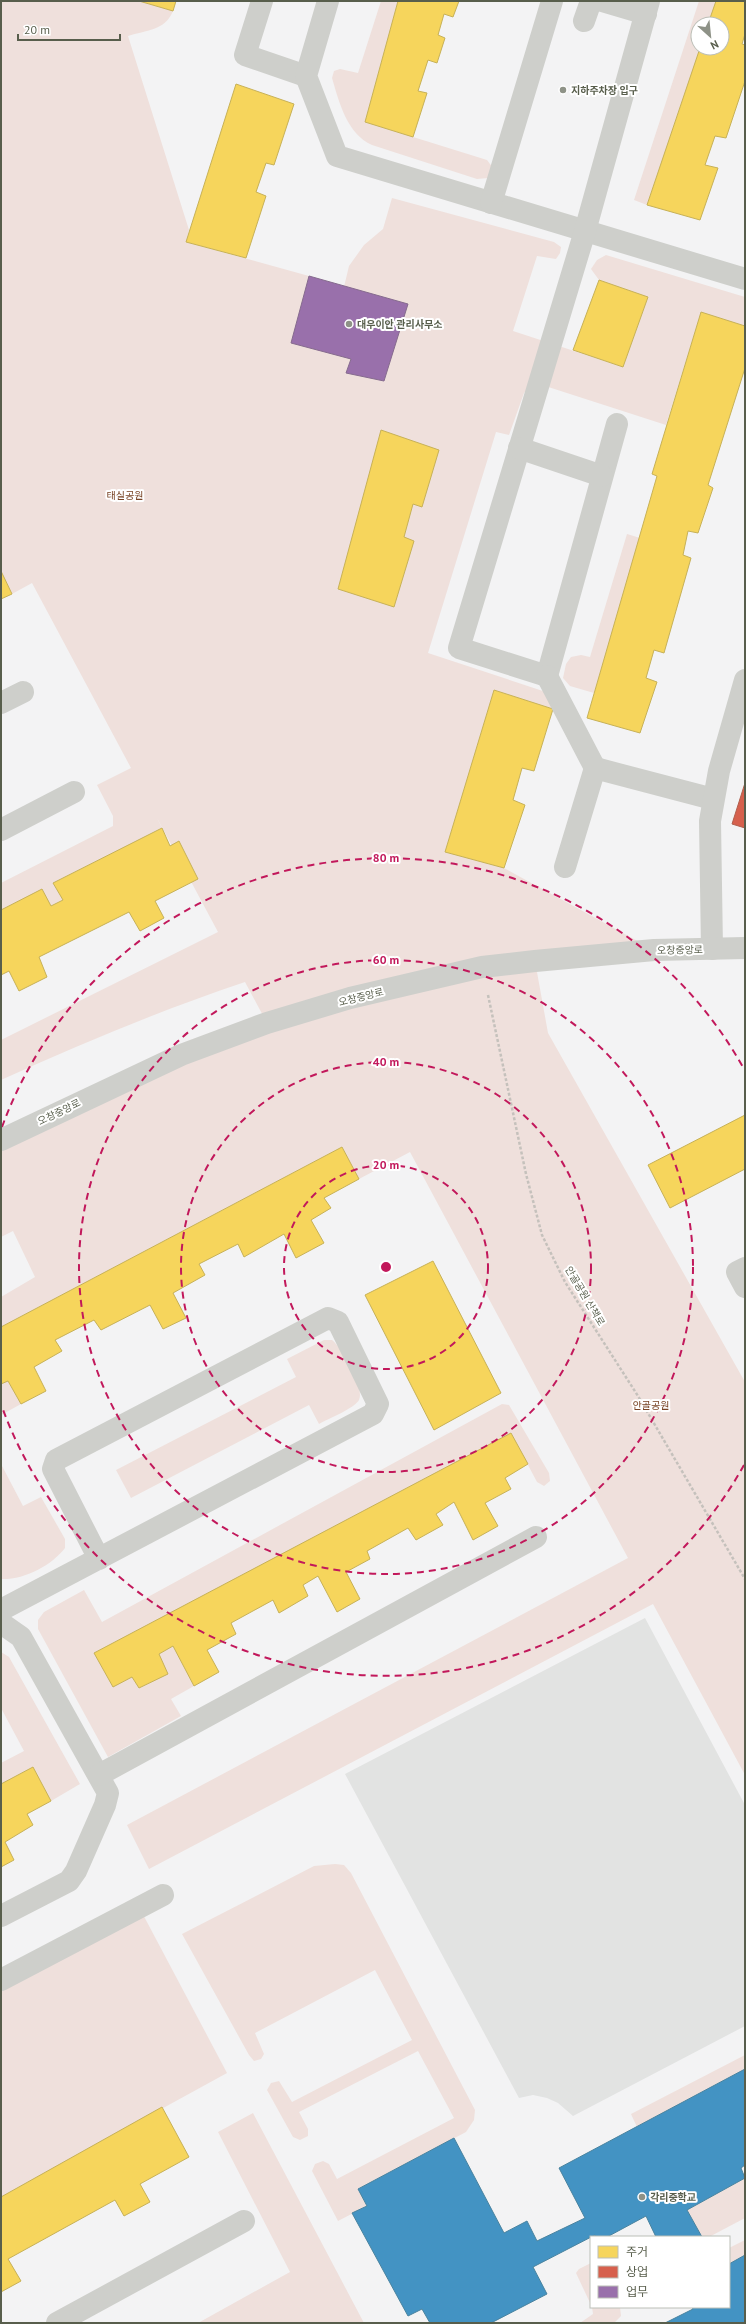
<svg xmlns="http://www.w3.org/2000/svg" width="746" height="2324" viewBox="0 0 746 2324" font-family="'PT Sans','Noto Sans KR',sans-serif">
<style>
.education{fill:#e2e3e2}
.green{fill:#efe0dc}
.homes{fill:#f6d55c;stroke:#c7b157}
.shops{fill:#d6604d;stroke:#b05f4d}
.offices{fill:#9970ab;stroke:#866b8e}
.schools{fill:#4393c3;stroke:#49839f}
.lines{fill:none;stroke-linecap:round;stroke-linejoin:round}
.path{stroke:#c5c1bc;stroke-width:2.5;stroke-dasharray:3 2;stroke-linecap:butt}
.minor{stroke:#cecfcb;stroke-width:22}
.ring{fill:none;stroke:#c2185b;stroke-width:2;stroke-dasharray:7 5}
.poi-dot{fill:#8e9287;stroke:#fff;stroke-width:1.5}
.labels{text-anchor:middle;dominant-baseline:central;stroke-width:4;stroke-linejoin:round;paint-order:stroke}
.poi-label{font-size:10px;font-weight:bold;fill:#585e4c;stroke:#fff;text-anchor:start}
.park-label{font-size:10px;fill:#784324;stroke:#fff}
.street-label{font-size:10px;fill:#585e4c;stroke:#fff}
.centre{fill:#c2185b;stroke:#fff;stroke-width:2}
.ring-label{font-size:12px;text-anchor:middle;font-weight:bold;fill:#c2185b;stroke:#fff;stroke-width:4;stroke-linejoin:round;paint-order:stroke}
</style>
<rect width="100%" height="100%" fill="#f3f3f4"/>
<path class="education" d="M645 1618 745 1805V2026L573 2116 558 2103 547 2098 533 2095 519 2098 345 1774Z"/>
<g class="green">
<path d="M1 1H139L173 11C165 31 146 30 128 36L189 230 186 242 309 276 351 359 346 373 384 381 387 372 369 360 343 291 349 266 364 245 383 229 392 198 554 242 561 247 560 253 556 259 537 256 513 331 623 367 648 297 599 280 591 269 597 260 606 255 745 297V326L701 312 666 425 539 384 529 387 524 393 509 435 496 432 428 653 558 696 553 709 494 690 445 852 504 868 654 950 535 961 548 1033 745 1382V1775L653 1604 149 1869 127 1825 628 1558 410 1152 359 1179 342 1147 1 1327V1297L35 1277 13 1231 1 1237V1140L267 1023 245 982C161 1010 81 1044 1 1080V1040L218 932 157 818 162 828 53 883 63 900 51 906 42 890 1 910V883L113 826V816L97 785 131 768 32 583 12 594 1 571Z"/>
<path d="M381 1H398L365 122 487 160 493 168 488 178 477 179 372 145C347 134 339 102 332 78L334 71 340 69 358 73Z"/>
<path d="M699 1H716L708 24H698V48H700L647 205 634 200Z"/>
<path d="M627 534 640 538 594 693 570 686 563 678 566 664 571 657 581 655 590 657Z"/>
<path d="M324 1340H332C342 1348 365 1387 359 1400 355 1408 328 1419 319 1424L309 1405 131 1498 116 1470 296 1377 287 1359Z"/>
<path d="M8 1381 21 1404 1 1415V1384Z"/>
<path d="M502 1404 509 1405 549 1473 550 1481 544 1486 537 1482 511 1433 95 1653 113 1687 132 1677 139 1688 167 1674 159 1654 173 1646 194 1686 171 1699 181 1716 108 1757 38 1629V1620L44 1612 84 1590 102 1622Z"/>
<path d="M1 1464 23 1506 41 1497 65 1539V1548C51 1566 24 1580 1 1579Z"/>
<path d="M1 1652 9 1657 80 1784 51 1801 33 1767 1 1784V1763L24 1751 1 1708Z"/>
<path d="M335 1864 344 1865 351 1873 475 2110 474 2120 466 2132 358 2189 367 2206 338 2221 312 2171 315 2164 323 2161 329 2164 337 2179 454 2118 418 2051 299 2112 308 2129V2136L300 2140 293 2137 267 2090 271 2083 279 2081 292 2102 412 2040 375 1970 255 2033 264 2054 261 2059 254 2061 249 2055 182 1934 314 1866Z"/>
<path d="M139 1907 227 2073 1 2197V1980Z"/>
<path d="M745 2055V2069L637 2127 631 2114Z"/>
<path d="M253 2113 364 2323H198L290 2272 218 2132Z"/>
<path d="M745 2178V2218L709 2237H702L687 2210Z"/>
<path d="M745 2240V2255L729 2264V2248Z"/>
<path d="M591 2263V2305L576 2273 579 2269Z"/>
<path d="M592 2307H620L621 2316 614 2323H580L593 2314Z"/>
</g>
<g class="homes">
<path d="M139 1H176L173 11Z"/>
<path d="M398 1H459L453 17 444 14 438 35 445 38 437 63 428 60 418 91 427 93 413 137 365 122Z"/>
<path d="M716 1H745V34L742 44 745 45V81L726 138 715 136 705 165 718 168 700 220 647 205 700 48H722V24H708Z"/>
<path d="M236 84 294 104 274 165 266 163 256 192 266 196 246 258 186 242Z"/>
<path d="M599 280 648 297 623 367 573 350Z"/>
<path d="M701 312 745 326V368L708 485 713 488 698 533 688 531 683 555 691 558 664 653 654 650 646 678 657 682 640 733 587 718 657 476 652 474Z"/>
<path d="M381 430 439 450 422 507 413 504 404 537 414 541 394 607 338 589Z"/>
<path d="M1 571 12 594 1 599Z"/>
<path d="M494 690 553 709 534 771 522 768 513 800 525 805 504 868 445 852Z"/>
<path d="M162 828 170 846 179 841 198 879 155 901 164 918 140 931 129 912 39 957 47 977 19 991 9 971 1 975V910L42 889 51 906 63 900 53 883Z"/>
<path d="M745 1115V1169L670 1208 648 1165Z"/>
<path d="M342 1147 359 1179 324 1198 331 1208 311 1220 324 1243 296 1258 284 1234 244 1257 238 1244 199 1264 205 1275 173 1293 186 1318 163 1329 150 1305 101 1330 94 1320 55 1340 62 1351 34 1367 46 1391 21 1404 8 1381 1 1384V1327Z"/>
<path d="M433 1261 501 1393 434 1430 365 1295Z"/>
<path d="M511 1433 528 1464 505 1478 511 1489 485 1503 498 1526 473 1540 454 1502 436 1514 443 1525 416 1540 408 1528 367 1551 370 1559 346 1572 360 1599 337 1612 318 1576 303 1585 308 1596 279 1613 273 1600 231 1623 236 1634 207 1650 219 1672 194 1686 173 1646 159 1654 168 1674 139 1688 132 1677 113 1687 94 1653Z"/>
<path d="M33 1767 51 1801 27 1814 33 1825 5 1842 14 1860 1 1867V1784Z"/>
<path d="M162 2107 189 2157 140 2184 150 2202 124 2216 115 2200 8 2259 21 2281 1 2292V2197Z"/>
</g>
<path class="shops" d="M745 783V828L732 824Z"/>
<path class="offices" d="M309 276 408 304 384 381 346 373 351 359 291 343Z"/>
<g class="schools">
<path d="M745 2069V2165L741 2168 745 2178 687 2210 702 2237H656L646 2216 607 2237H596L595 2235 533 2267 547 2294 491 2323H430L422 2309 408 2316 352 2213 367 2206 358 2189 454 2138 504 2233 527 2221 537 2241 585 2218 559 2168Z"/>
<path d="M745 2255V2323H665L693 2309 692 2307H729V2264Z"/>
</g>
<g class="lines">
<path class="path" d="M488 995 526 1174 542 1235 565 1282 638 1396 745 1579"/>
<g class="minor">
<path d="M262 1 245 55 306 76"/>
<path d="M328 1 306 76 337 156 745 279"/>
<path d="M602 1 646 14"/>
<path d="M584 21 591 1"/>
<path d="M491 203 552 1"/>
<path d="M617 424 547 676 459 648 585 231 649 1"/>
<path d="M519 448 602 476"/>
<path d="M547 676 595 768"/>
<path d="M1 703 23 692"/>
<path d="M1 830 74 792"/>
<path d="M565 867 595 768 713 799"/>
<path d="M712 949 710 821 719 771 745 680"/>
<path d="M1 1140 181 1055 267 1023 350 998 482 967 535 961 654 950 745 948"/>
<path d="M745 1268 737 1272 745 1287"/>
<path d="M1 1610 373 1414 378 1404 338 1322 328 1318 56 1460 53 1469 99 1559"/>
<path d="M1 1623 21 1637 108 1793 105 1805 76 1871 69 1881 1 1916"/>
<path d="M99 1775 536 1537"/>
<path d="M1 1980 163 1895"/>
<path d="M57 2323 244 2221"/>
</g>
</g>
<g class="ring">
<circle cx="386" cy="1267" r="102"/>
<circle cx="386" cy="1267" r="205"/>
<circle cx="386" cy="1267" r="307"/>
<path d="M744 1465A409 409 0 0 1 2 1407M2 1127A409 409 0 0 1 744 1069"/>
</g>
<g class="poi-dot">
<circle cx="563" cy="90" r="4"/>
<circle cx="349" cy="324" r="4"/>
<circle cx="642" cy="2197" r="4"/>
</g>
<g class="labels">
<g class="poi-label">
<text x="571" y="90">지하주차장 입구</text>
<text x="357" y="324">대우이안 관리사무소</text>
<text x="650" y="2197">각리중학교</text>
</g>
<g class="park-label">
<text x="125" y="495">태실공원</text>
<text x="651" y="1405">안골공원</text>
</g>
<g class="street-label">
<text transform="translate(680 950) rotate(-1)">오창중앙로</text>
<text transform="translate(361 997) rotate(-14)">오창중앙로</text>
<text transform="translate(59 1112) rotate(-26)">오창중앙로</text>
<text transform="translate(585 1296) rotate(59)">안골공원 산책로</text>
</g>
</g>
<circle cx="386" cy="1267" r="6" class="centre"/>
<g class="ring-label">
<text x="386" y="862">80 m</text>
<text x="386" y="964">60 m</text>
<text x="386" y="1066">40 m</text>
<text x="386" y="1169">20 m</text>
</g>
<rect width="746" height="2324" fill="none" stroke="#585e4c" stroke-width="4"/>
<rect x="590" y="2236" width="140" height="72" fill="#ffffff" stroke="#bcbfb7"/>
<rect x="598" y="2246" width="20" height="12" fill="#f6d55c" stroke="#bcbfb7"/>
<text x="626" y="2256" font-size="12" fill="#585e4c">주거</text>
<rect x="598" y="2266" width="20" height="12" fill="#d6604d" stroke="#bcbfb7"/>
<text x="626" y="2276" font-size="12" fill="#585e4c">상업</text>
<rect x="598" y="2286" width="20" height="12" fill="#9970ab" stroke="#bcbfb7"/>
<text x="626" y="2296" font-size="12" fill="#585e4c">업무</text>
<g transform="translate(710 36) rotate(153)"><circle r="19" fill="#ffffff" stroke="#bcbfb7"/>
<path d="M0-3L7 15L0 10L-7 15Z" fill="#8e9287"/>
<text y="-6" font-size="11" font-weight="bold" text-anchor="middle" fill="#585e4c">N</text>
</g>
<path d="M18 34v6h102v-6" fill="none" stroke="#585e4c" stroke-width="2"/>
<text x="24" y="34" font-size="12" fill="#585e4c" stroke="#ffffff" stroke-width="3" paint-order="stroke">20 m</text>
</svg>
